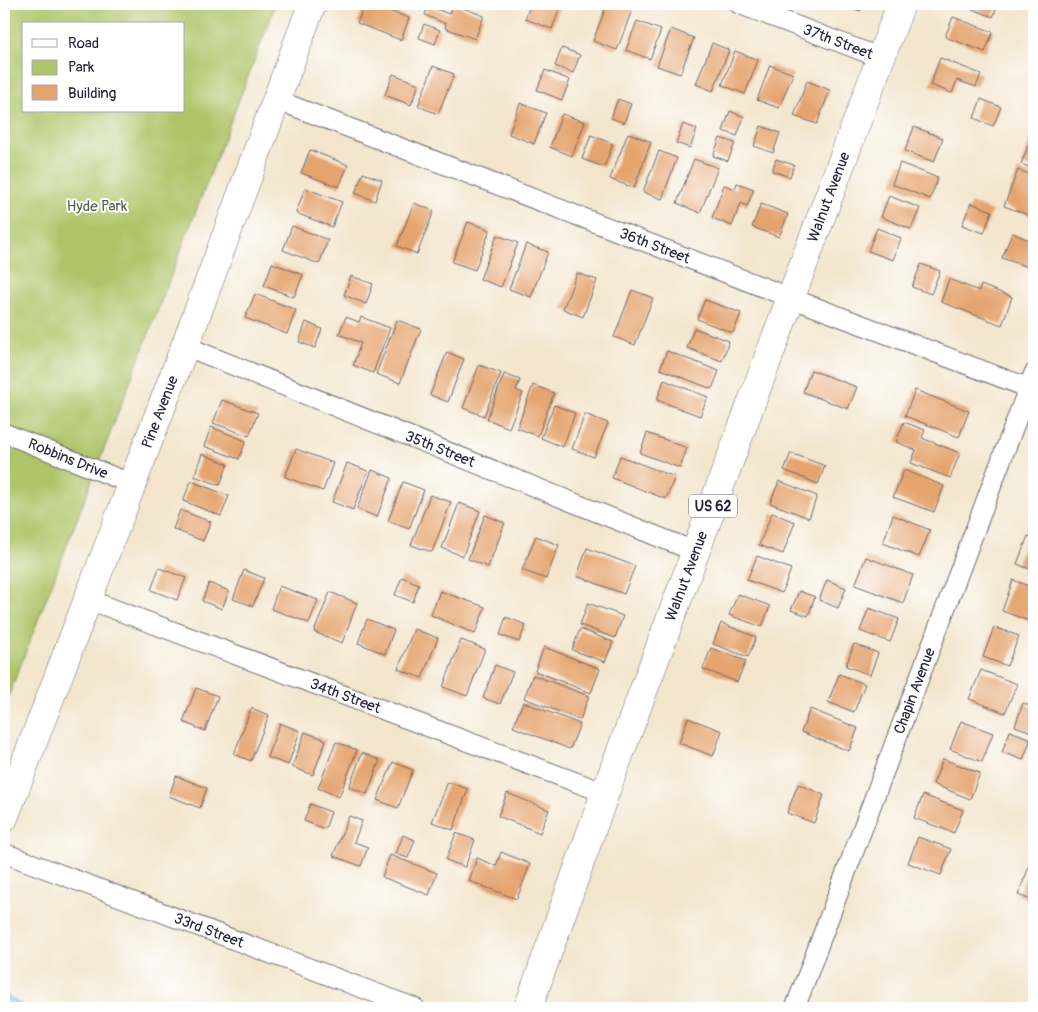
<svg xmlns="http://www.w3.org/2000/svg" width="1038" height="1012" viewBox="0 0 1038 1012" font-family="Pangolin,sans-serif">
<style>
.green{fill:#afc468;stroke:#687352;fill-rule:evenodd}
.water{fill:#6fbfea;stroke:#487092}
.building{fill:#e5a46e}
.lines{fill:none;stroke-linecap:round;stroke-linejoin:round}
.minor-casing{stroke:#6b676e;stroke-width:21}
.secondary-casing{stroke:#6b676e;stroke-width:29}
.primary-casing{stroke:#6b676e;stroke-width:29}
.minor{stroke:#fff;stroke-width:19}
.secondary{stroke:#fff;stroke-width:28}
.primary{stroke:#fff;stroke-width:28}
.labels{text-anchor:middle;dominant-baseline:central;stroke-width:4;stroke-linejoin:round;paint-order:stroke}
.shield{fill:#fff;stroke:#646476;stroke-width:1}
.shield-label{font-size:14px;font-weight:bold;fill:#22223b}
.street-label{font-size:15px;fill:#22223b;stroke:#fff}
.park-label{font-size:15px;fill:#535b4b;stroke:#fff}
</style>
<rect width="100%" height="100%" fill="#fff"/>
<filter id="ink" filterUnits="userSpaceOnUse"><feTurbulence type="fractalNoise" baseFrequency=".02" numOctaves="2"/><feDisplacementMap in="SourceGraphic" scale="10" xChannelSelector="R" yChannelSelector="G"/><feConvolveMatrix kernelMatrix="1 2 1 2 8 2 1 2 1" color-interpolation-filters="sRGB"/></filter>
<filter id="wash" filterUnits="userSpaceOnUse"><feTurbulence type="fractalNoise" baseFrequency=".0096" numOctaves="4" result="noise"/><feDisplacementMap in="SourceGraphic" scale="20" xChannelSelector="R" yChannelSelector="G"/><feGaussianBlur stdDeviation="1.12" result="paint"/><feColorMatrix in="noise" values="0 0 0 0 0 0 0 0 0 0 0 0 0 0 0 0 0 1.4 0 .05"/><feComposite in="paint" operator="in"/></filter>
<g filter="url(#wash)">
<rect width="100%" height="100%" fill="#f3e6cd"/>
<path class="green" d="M4 4H276L4 708ZM24 24H184V111H24Z"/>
<path class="water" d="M4 994 27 1008H4Z"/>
<g id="blocks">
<g class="building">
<path d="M365 4H372L409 18 401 40 357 23Z"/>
<path d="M389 4H404L402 9Z"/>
<path d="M453 4 484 16 475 39 445 28 446 24 425 15 428 6 449 14Z"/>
<path d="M531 4H561L552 29 525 19Z"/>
<path d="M607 4H617L632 10 617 50 593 41Z"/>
<path d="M843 4H863L860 11Z"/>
<path d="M959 4H998L993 17Z"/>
<path d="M953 17 993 32 985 52 945 37Z"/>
<path d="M637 21 661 30 650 59 626 50Z"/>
<path d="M424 24 440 30 435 44 419 38Z"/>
<path d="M671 29 694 38 680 74 657 66Z"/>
<path d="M712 43 729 50 713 91 696 84Z"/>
<path d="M562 48 580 55 573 73 555 66Z"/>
<path d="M735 51 758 60 745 94 722 85Z"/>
<path d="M940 58 981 74 976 87 957 80 952 93 930 85Z"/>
<path d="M770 65 793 74 779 108 757 100Z"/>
<path d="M433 66 454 74 438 114 418 106Z"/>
<path d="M545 70 570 80 562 100 537 90Z"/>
<path d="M393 74 419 84 411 105 385 95Z"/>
<path d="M807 81 830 90 817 124 794 116Z"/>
<path d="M618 99 631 104 624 123 611 118Z"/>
<path d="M981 99 1001 107 993 126 974 118Z"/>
<path d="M520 103 546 113 534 144 509 134Z"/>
<path d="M730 111 744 117 737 136 723 131Z"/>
<path d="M562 114 585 122 572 156 550 147Z"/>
<path d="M683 124 697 129 690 148 676 143Z"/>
<path d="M761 126 780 133 773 153 754 146Z"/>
<path d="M914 127 943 138 934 162 905 151Z"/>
<path d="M628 133 651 142 634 188 610 179Z"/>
<path d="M591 135 613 144 604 167 582 159Z"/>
<path d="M720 138 735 143 728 161 713 156Z"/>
<path d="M1031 138 1034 139V169L1021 164Z"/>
<path d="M310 150 348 165 339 187 301 173Z"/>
<path d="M659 151 677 158 662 199 643 192Z"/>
<path d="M694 159 718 168 700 213 677 203Z"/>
<path d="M776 159 794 165 790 177 772 171Z"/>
<path d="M900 163 938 178 930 199 892 184Z"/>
<path d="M1018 170 1034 176V217L1004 206Z"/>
<path d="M363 173 382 180 375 201 355 193Z"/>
<path d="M737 183 754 189 747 206 741 203 732 226 712 218 724 185 735 189Z"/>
<path d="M305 188 342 202 332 227 296 213Z"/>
<path d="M889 196 920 208 911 229 881 217Z"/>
<path d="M414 203 434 211 417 254 397 246Z"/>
<path d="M971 203 992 211 984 233 962 225Z"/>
<path d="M761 204 788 214 779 237 752 227Z"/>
<path d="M468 222 490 230 475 270 452 262Z"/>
<path d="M292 226 328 240 319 264 283 250Z"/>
<path d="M877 228 901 238 893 260 868 251Z"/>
<path d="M1012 233 1034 242V250L1028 267 1002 258Z"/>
<path d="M497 235 518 243 501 287 480 279Z"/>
<path d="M526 244 548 252 531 297 509 289Z"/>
<path d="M272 263 303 275 294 297 264 286Z"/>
<path d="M921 264 940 271 931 294 912 287Z"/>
<path d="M577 273 597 280 583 317 563 309Z"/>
<path d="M351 276 373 284 366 304 344 295Z"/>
<path d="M949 279 979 291 981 285 1012 297 1002 325 941 302Z"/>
<path d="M632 290 653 298 635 345 614 337Z"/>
<path d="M255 294 296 310 287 334 245 318Z"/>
<path d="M705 300 741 313 733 333 697 319Z"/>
<path d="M346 317 359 322 361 317 390 328 373 373 353 365 361 343 339 334Z"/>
<path d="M397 320 421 329 400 383 376 374Z"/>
<path d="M306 322 322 329 315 348 299 342Z"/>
<path d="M694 328 729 341 722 361 687 348Z"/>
<path d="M667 351 719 371 712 389 660 369Z"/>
<path d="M447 352 464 359 448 402 430 395Z"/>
<path d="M479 365 501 373 484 416 463 408Z"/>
<path d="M811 370 857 387 848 409 803 392Z"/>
<path d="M504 374 520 380 516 390 523 393 509 428 487 419Z"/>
<path d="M664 380 708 397 700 416 657 400Z"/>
<path d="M533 385 554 393 538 436 517 428Z"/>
<path d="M915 390 969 411 959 437 905 416Z"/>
<path d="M222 400 258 413 249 436 213 423Z"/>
<path d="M554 405 575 413 563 447 541 438Z"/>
<path d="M585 414 608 423 594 457 572 449Z"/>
<path d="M904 422 925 430 922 438 960 453 950 478 911 463 916 450 896 442Z"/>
<path d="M211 427 246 441 239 459 204 446Z"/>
<path d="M647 433 687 448 680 468 640 453Z"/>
<path d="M296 449 333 463 323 491 285 477Z"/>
<path d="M791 453 825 466 818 484 784 470Z"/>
<path d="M202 454 228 464 220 485 194 476Z"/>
<path d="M620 456 675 477 666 499 612 478Z"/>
<path d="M347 463 368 471 353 510 332 502Z"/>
<path d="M372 470 392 478 377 517 357 509Z"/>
<path d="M904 470 944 486 934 512 893 497Z"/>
<path d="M191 481 229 496 221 516 183 501Z"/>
<path d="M779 481 817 496 809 518 770 503Z"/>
<path d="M403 482 424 490 409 529 388 521Z"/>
<path d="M430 495 451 502 432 552 411 545Z"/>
<path d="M459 503 480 511 463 556 442 548Z"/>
<path d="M180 510 211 522 203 541 173 529Z"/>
<path d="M772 513 795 522 783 554 759 545Z"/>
<path d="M485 515 505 523 488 567 468 559Z"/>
<path d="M893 515 930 530 919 557 883 543Z"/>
<path d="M536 536 559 545 546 579 522 570Z"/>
<path d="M1028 536 1034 538V571L1017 564Z"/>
<path d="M587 548 635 566 624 594 577 576Z"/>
<path d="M757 556 791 569 782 593 747 580Z"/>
<path d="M866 557 913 575 903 603 855 585Z"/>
<path d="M159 568 186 578 177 600 151 590Z"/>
<path d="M244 570 264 578 253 606 233 599Z"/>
<path d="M402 577 419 584 413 602 395 595Z"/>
<path d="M827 580 846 588 838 608 819 600Z"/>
<path d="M1013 580 1034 588V616L1032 622 1002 611Z"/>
<path d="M209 583 229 591 222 609 202 601Z"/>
<path d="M279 586 318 600 309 623 271 609Z"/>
<path d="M440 591 485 607 475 634 431 615Z"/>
<path d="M799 591 815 597 808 616 791 610Z"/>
<path d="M330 592 357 603 342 643 314 632Z"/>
<path d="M738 594 770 606 762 627 729 615Z"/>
<path d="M588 603 623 616 615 638 580 625Z"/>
<path d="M869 608 899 619 890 642 860 631Z"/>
<path d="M506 617 526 625 519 642 500 635Z"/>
<path d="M367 619 394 630 385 654 358 643Z"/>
<path d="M721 623 756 637 748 657 713 644Z"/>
<path d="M994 627 1019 636 1007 666 983 657Z"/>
<path d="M414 629 438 638 422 678 398 669Z"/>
<path d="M580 629 613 642 605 662 572 650Z"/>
<path d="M461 640 485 649 467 696 443 687Z"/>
<path d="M854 644 878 653 870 675 846 666Z"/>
<path d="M544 647 600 669 591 693 535 671Z"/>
<path d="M711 648 746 661 737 682 703 669Z"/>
<path d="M495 665 513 672 500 704 483 698Z"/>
<path d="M981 670 1017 684 1005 713 969 699Z"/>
<path d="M839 674 865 684 854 712 828 702Z"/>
<path d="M533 675 589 696 580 720 524 698Z"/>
<path d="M196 688 218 696 205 731 183 722Z"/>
<path d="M523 702 580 724 570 749 513 727Z"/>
<path d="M1023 703 1034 708V733L1015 726Z"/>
<path d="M251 708 269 715 251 761 234 754Z"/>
<path d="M810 709 858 728 849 751 801 732Z"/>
<path d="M688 718 722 731 713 756 679 743Z"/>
<path d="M961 721 993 733 982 762 950 749Z"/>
<path d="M280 723 300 731 288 765 267 757Z"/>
<path d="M1010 731 1031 739 1023 760 1002 752Z"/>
<path d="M305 732 326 740 313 775 292 767Z"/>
<path d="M336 742 357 750 339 797 318 788Z"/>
<path d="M362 753 380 760 367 794 349 787Z"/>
<path d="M943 759 980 773 970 799 933 784Z"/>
<path d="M393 762 413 770 398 808 377 800Z"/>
<path d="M176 776 207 788 200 808 169 796Z"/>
<path d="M448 782 468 789 453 830 432 822Z"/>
<path d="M798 784 824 795 814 823 787 813Z"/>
<path d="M507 793 549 810 540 833 498 816Z"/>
<path d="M923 795 963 810 954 833 914 818Z"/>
<path d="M310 804 331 812 325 829 304 821Z"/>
<path d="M349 816 362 821 354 842 368 847 361 866 333 856Z"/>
<path d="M456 833 475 840 465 867 446 860Z"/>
<path d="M403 835 415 840 408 858 396 854Z"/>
<path d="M918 837 951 849 941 875 908 863Z"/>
<path d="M501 852 530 864 517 899 469 881 477 858 496 866Z"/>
<path d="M390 855 437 873 429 895 382 877Z"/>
<path d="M1030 864 1034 865V901L1018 895Z"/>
</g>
</g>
</g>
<g filter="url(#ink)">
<use href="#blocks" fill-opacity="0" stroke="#6b676e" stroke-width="1"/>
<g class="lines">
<defs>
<g id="minor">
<path id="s1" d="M739 4 881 58"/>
<path id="s2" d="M277 100 791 298 1034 390"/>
<path id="s3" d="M185 346 696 552"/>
<path id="s4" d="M4 433 132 484"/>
<path id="s5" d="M87 599 605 793"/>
<path id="s6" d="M4 853 415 1008"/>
<path id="s7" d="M795 1008 1034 373"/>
</g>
<g id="secondary">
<path id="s8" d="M4 818 185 346 312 4"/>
</g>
<g id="primary">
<path id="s9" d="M528 1008 605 793 901 4"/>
</g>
</defs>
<use href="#minor" class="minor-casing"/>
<use href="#secondary" class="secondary-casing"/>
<use href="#primary" class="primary-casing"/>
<use href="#minor" class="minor"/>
<use href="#secondary" class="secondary"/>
<use href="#primary" class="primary"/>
</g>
</g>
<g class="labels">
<rect class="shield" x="689" y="494.5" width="48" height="23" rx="4"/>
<g class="shield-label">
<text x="713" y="506">US 62</text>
</g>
<g class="street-label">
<text stroke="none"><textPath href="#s1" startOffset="106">37th Street</textPath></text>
<text stroke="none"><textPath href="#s9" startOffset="865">Walnut Avenue</textPath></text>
<text stroke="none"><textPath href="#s2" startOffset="405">36th Street</textPath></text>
<text stroke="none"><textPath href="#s8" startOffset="435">Pine Avenue</textPath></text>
<text stroke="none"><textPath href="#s3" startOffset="275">35th Street</textPath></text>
<text stroke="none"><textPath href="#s4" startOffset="69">Robbins Drive</textPath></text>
<text stroke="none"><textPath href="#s9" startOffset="460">Walnut Avenue</textPath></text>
<text stroke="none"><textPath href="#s7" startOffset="339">Chapin Avenue</textPath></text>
<text stroke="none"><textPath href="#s5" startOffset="276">34th Street</textPath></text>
<text stroke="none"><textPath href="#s6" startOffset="219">33rd Street</textPath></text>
</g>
<g class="park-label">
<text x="97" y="206">Hyde Park</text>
</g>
</g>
<rect width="1038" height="1012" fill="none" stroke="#fff" stroke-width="20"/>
<rect x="22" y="22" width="162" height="90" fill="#ffffff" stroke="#a7a7b1"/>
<rect x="32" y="39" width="25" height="8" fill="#ffffff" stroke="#a7a7b1"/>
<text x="68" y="48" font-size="15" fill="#22223b">Road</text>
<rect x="32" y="60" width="25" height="15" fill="#afc468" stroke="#a7a7b1"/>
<text x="68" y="72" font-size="15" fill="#22223b">Park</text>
<rect x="32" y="85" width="25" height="15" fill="#e5a46e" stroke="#a7a7b1"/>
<text x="68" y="98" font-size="15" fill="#22223b">Building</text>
</svg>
